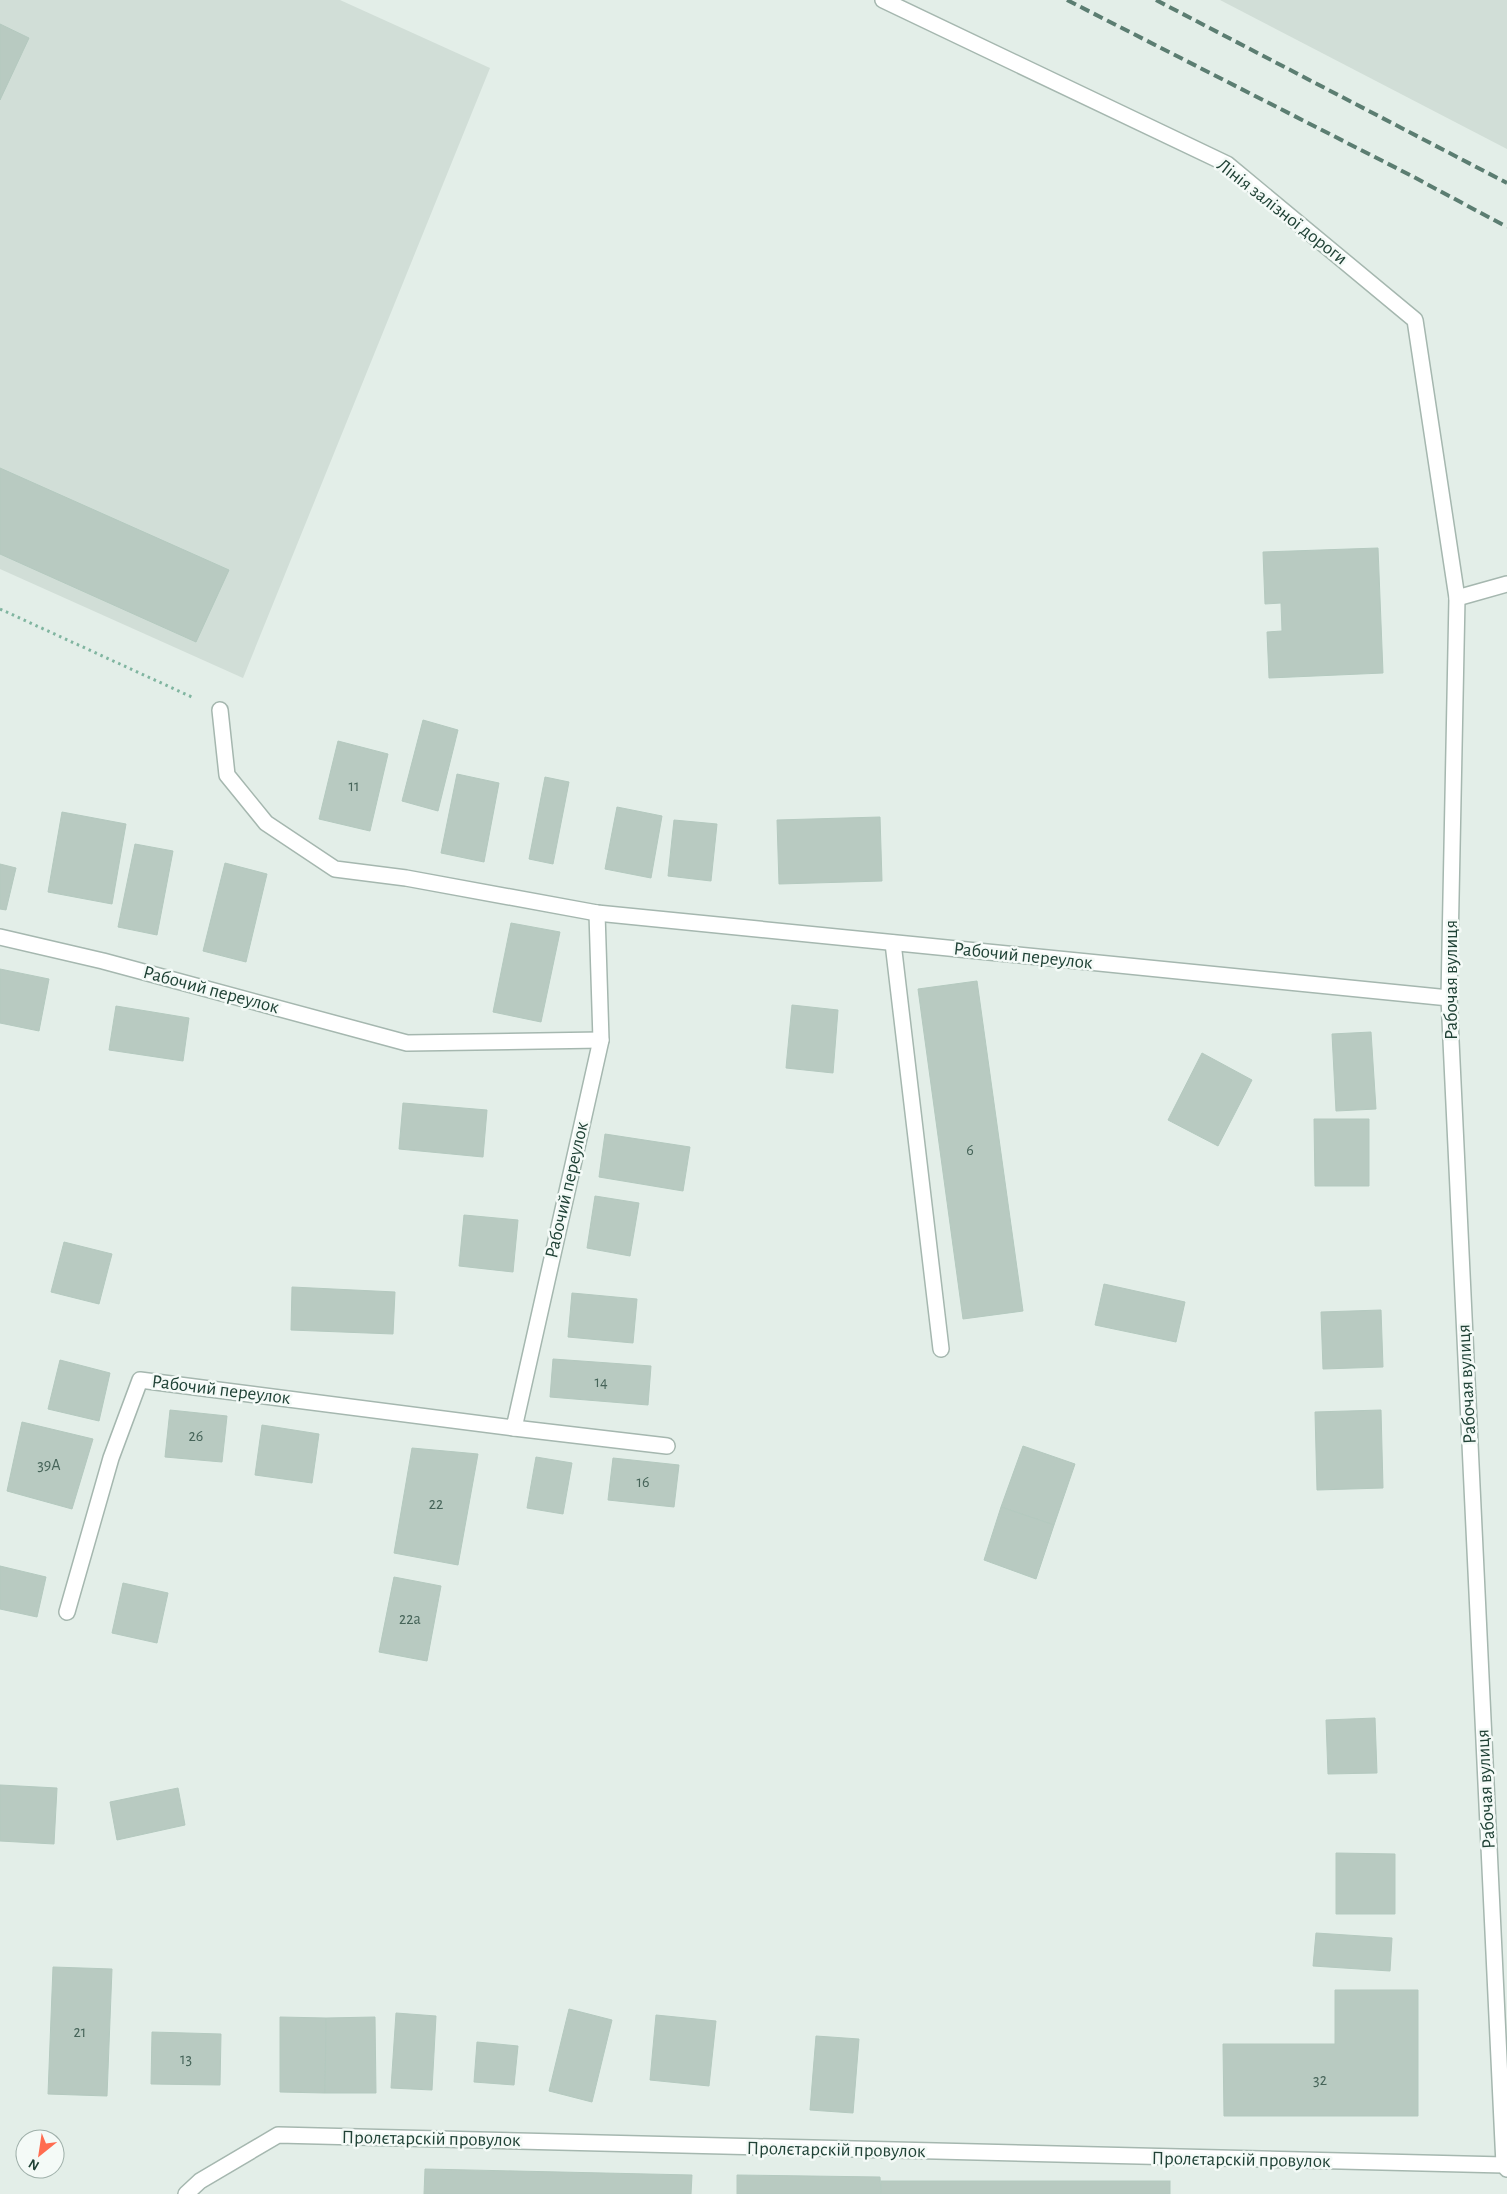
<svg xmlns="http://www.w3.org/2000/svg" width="1507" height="2194" viewBox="0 0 1507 2194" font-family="'Alegreya Sans',sans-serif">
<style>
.built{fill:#d1ded7}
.building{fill:#b8cac1;stroke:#b4c9bf}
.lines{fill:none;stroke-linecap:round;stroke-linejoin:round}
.lane-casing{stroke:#a5b7af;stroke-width:18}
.street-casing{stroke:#a5b7af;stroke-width:18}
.path{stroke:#80b5a0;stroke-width:3;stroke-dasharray:2.5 4;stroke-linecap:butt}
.lane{stroke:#fff;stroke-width:15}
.street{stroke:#fff;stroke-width:15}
.rail{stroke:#5b7d71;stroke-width:4;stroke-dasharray:10 5;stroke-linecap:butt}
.labels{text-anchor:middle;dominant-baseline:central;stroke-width:5;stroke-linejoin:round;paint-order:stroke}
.number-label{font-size:16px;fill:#466459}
.street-label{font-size:19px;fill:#204236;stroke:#f4faf7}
</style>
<rect width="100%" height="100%" fill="#e3eee8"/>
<g class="built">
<path d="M0 0H340L490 68 243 678 0 569Z"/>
<path d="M1220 0H1507V149Z"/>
</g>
<g class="building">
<path d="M0 24 29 38 0 100Z"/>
<path d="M0 468 229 570 196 642 0 554Z"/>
<path d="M1378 548 1383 673 1269 678 1267 632 1282 631 1281 603 1265 604 1263 552Z"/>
<path d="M423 720 458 730 438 811 402 801Z"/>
<path d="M338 741 388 754 370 831 319 819Z"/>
<path d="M457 774 499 783 484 862 441 853Z"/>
<path d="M545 777 569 782 553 864 529 859Z"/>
<path d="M617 807 662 816 651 878 605 869Z"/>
<path d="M62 812 126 824 112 904 48 892Z"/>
<path d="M880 817 882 881 779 884 777 820Z"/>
<path d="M674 820 717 824 711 881 668 876Z"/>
<path d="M135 844 173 851 157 935 118 927Z"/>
<path d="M225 863 267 874 246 962 203 951Z"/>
<path d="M0 864 16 868 6 910 0 909Z"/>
<path d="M511 923 560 932 541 1022 493 1012Z"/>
<path d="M0 969 49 979 39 1031 0 1023Z"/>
<path d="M977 981 1023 1311 963 1319 918 989Z"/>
<path d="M792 1005 838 1010 833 1073 786 1068Z"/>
<path d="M116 1006 189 1018 183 1061 109 1050Z"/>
<path d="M1371 1032 1376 1109 1336 1111 1332 1034Z"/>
<path d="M1202 1053 1252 1080 1218 1146 1168 1120Z"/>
<path d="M403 1103 487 1110 483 1157 399 1149Z"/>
<path d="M1314 1119H1369V1186H1315Z"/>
<path d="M605 1134 690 1147 683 1191 599 1177Z"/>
<path d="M595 1196 639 1203 630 1256 587 1248Z"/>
<path d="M464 1215 518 1220 513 1272 459 1266Z"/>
<path d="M64 1242 112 1254 99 1304 51 1292Z"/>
<path d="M1104 1284 1185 1302 1176 1342 1095 1325Z"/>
<path d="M292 1287 395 1292 393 1334 291 1330Z"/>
<path d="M572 1293 637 1299 633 1343 568 1337Z"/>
<path d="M1381 1310 1383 1367 1323 1369 1321 1312Z"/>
<path d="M553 1359 651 1366 648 1405 550 1397Z"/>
<path d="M60 1360 110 1373 99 1421 48 1409Z"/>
<path d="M170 1410 227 1416 222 1462 165 1457Z"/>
<path d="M1381 1410 1383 1488 1317 1490 1315 1412Z"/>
<path d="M22 1422 93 1439 72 1509 7 1491Z"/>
<path d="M262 1425 319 1434 312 1483 255 1475Z"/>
<path d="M1023 1446 1075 1464 1054 1525 1001 1507Z"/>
<path d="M412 1448 478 1454 458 1565 394 1553Z"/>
<path d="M536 1457 572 1463 563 1514 527 1508Z"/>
<path d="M613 1458 679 1465 674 1507 608 1500Z"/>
<path d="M1001 1507 1054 1525 1036 1579 984 1560Z"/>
<path d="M0 1566 46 1577 37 1617 0 1609Z"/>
<path d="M394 1577 441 1586 427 1661 379 1652Z"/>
<path d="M123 1583 168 1593 157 1643 112 1633Z"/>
<path d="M1375 1718 1377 1773 1328 1774 1326 1720Z"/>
<path d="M0 1785 57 1788 54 1844 0 1841Z"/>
<path d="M178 1788 185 1825 117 1840 110 1802Z"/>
<path d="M1336 1853 1395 1854V1914H1336Z"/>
<path d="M1316 1933 1392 1938 1390 1971 1313 1966Z"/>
<path d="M53 1967 112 1969 107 2096 48 2094Z"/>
<path d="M1335 1990H1418V2116H1224L1223 2044H1335Z"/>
<path d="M569 2009 612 2020 592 2102 549 2091Z"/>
<path d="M396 2013 436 2016 432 2090 391 2088Z"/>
<path d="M656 2015 716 2021 709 2086 650 2080Z"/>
<path d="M280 2017 326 2018 325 2093 280 2092Z"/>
<path d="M375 2017 376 2093H325L326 2018Z"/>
<path d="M152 2032 221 2034 220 2085 151 2084Z"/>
<path d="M816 2036 859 2039 853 2113 810 2110Z"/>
<path d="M477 2042 518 2046 514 2085 474 2082Z"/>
<path d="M425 2169 692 2175 691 2194H424Z"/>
<path d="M737 2175 880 2177 881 2194H737Z"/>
<rect x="881" y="2181" width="289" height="13"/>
</g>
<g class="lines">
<defs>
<g id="lane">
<path d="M1457 598 1507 584"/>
<path d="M0 937 103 961 407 1043 601 1040"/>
<path d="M893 943 941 1349"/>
<path d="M514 1428 667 1446"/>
<path d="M67 1612 111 1458 140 1380 514 1428 601 1040 597 913"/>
</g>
<g id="street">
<path d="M883 0 1227 164 1415 320 1457 598 1449 998 1504 2165 1507 2169"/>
<path d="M220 710 227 775 266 823 335 869 406 878 597 913 1449 998"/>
<path d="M186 2194 200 2181 278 2135 1504 2165"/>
</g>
</defs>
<use href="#lane" class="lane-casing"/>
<use href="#street" class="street-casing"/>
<path class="path" d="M0 609 194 698"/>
<use href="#lane" class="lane"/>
<use href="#street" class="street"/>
<g class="rail">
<path d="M1067 0 1410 175 1507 227"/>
<path d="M1156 0 1507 183"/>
</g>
</g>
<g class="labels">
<g class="number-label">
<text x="354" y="786">11</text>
<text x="970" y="1150">6</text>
<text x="601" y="1382">14</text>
<text x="196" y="1436">26</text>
<text x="49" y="1465">39А</text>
<text x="643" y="1482">16</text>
<text x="436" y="1504">22</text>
<text x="410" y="1619">22а</text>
<text x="80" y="2032">21</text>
<text x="186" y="2059">13</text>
<text x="1320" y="2080">32</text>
</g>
<g class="street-label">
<text transform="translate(1282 212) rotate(38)">Лінія залізної дороги</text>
<text transform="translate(1023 956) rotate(6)">Рабочий переулок</text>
<text transform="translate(1451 980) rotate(-90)">Рабочая вулиця</text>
<text transform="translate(211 990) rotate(15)">Рабочий переулок</text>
<text transform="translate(567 1190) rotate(-77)">Рабочий переулок</text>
<text transform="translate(1467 1384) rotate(-93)">Рабочая вулиця</text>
<text transform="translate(221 1390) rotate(7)">Рабочий переулок</text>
<text transform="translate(1486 1789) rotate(-93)">Рабочая вулиця</text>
<text transform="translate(431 2139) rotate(1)">Пролєтарскій провулок</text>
<text transform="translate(836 2150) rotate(1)">Пролєтарскій провулок</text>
<text transform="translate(1241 2160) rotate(1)">Пролєтарскій провулок</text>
</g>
</g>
<g transform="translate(40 2154) rotate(210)"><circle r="24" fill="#f4faf7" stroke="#9fb0aa"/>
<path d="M0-4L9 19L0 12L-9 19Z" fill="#ff6c50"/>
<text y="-8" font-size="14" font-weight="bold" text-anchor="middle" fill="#204236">N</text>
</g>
</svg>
